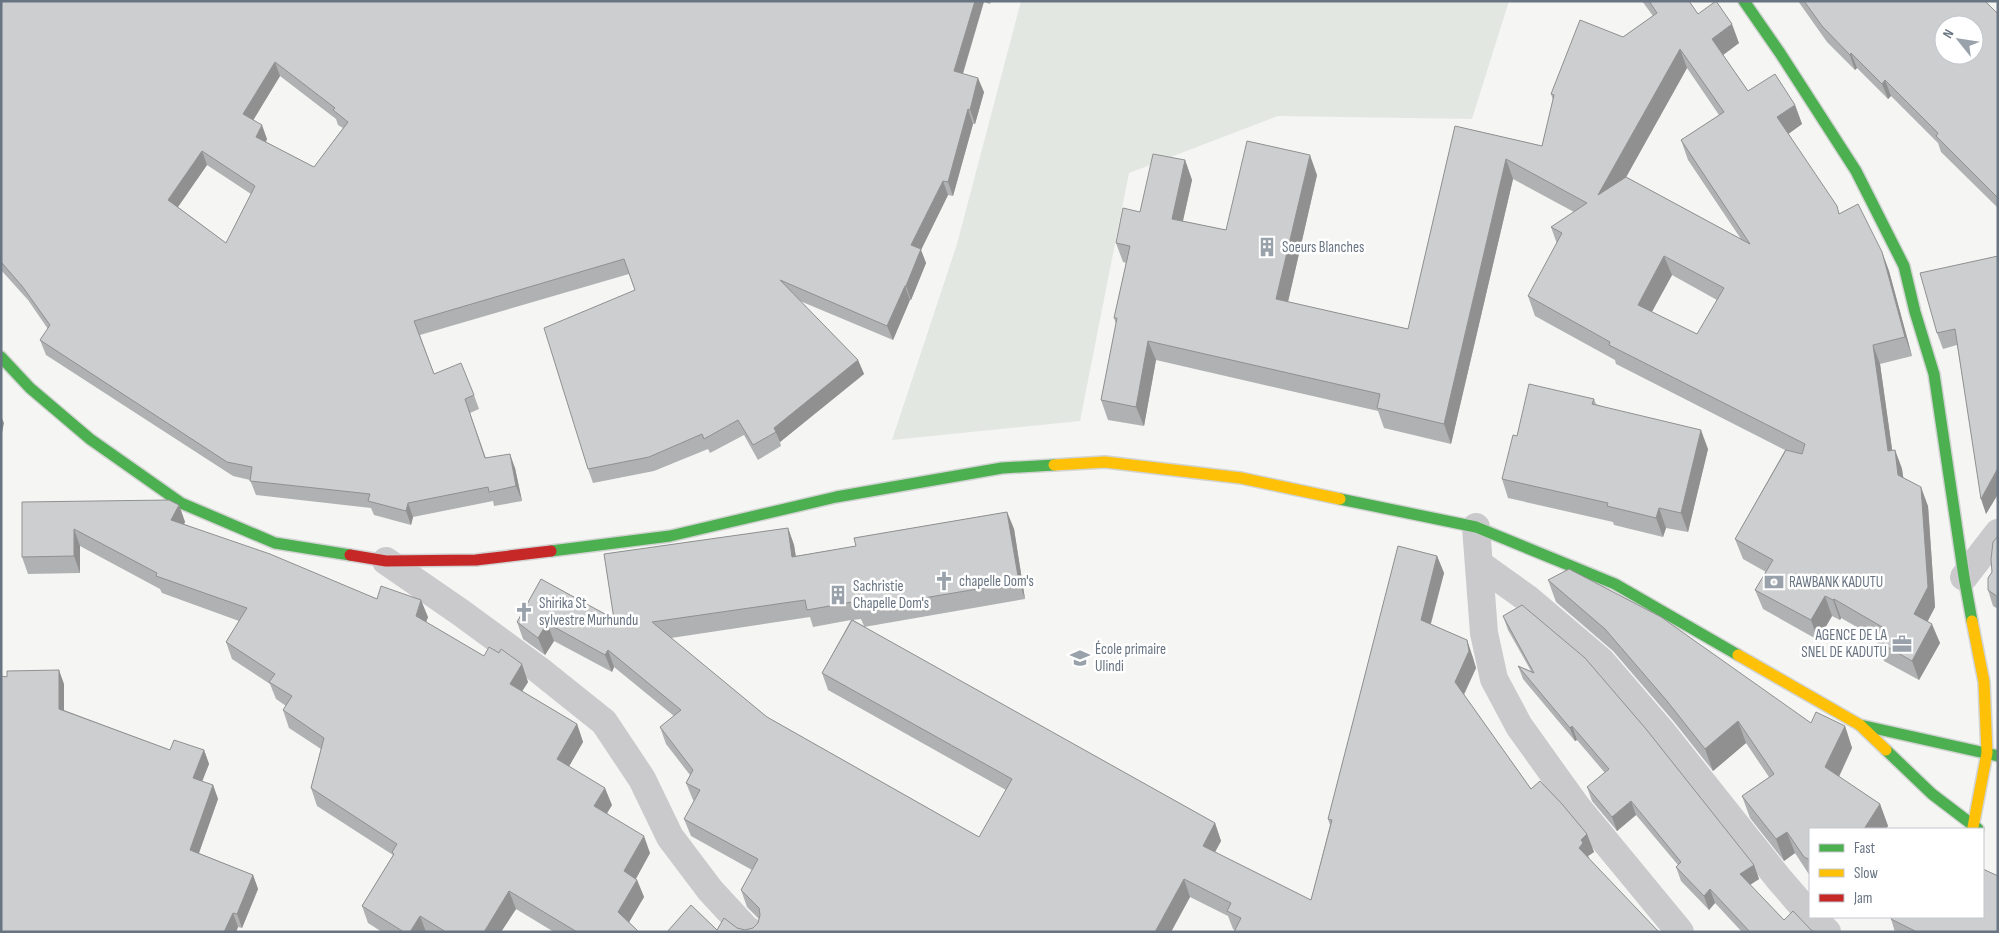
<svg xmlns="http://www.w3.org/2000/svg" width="1999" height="933" viewBox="0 0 1999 933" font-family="'Sofia Sans Condensed',sans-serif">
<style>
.green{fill:#e3e7e2}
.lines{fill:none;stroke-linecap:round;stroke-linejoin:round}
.fast-casing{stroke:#d2d3d3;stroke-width:14}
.slow-casing{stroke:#d2d3d3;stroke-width:14}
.jam-casing{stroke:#d2d3d3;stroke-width:14}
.street{stroke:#cacacc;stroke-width:28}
.fast{stroke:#4caf50;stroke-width:11}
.slow{stroke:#ffc107;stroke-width:11}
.jam{stroke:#c62828;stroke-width:11}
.wall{fill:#b0b1b2;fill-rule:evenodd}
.shaded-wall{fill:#909091}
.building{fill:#cdcecf;stroke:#909091;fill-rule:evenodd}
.labels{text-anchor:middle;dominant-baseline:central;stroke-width:5;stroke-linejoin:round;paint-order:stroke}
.poi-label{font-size:15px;fill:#687482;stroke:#fff;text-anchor:start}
</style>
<rect width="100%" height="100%" fill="#f5f5f4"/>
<path class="green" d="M1021 1H1509L1472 119 1278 116 1129 173 1080 421 892 440 957 244Z"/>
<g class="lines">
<defs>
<g id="fast">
<path d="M1744 1 1780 53 1856 171 1904 266 1915 312 1934 374 1964 577 1972 621"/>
<path d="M1 357 30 388 90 439 181 503 275 543 350 555"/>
<path d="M1340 499 1476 527 1615 584 1738 655"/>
<path d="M551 551 670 536 836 497 1002 468 1054 465"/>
<path d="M1860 725 1998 756"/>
<path d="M1886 750 1932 794 1978 829"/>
</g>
<g id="slow">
<path d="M1054 465 1105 462 1241 478 1340 499"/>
<path d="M1972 621 1984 682 1987 753 1973 827"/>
<path d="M1738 655 1860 725 1886 750"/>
</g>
<path id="jam" d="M350 555 386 561 476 560 551 551"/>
</defs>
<use href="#fast" class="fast-casing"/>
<use href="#slow" class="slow-casing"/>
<use href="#jam" class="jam-casing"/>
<g class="street">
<path d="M1476 527 1484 633 1494 679 1519 726 1577 807 1680 932"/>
<path d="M386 561 460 612 539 670 604 722 642 779 670 837 710 890 746 929 751 932"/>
<path d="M1479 564 1528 599 1601 661 1663 733 1779 879 1810 915"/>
<path d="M1964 577 1998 533"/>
<path d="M1812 917 1827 932"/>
</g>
<use href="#fast" class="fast"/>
<use href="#slow" class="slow"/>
<use href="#jam" class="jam"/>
</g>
<g class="wall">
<path d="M1 1H991L990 4 984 2 963 74 984 92 975 124H973L953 196 948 195 921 250 926 263 911 300H910L893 340 800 301 858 360 864 374 780 442 781 446 758 460 744 435 710 453 708 449 654 471 593 483 588 469 635 290 629 274 420 335 434 374 474 395 479 409 470 413 486 458 515 468 522 501 494 506 493 501 413 517 411 525 374 515 371 508 256 495 250 480 233 476 46 355 40 340 48 329 28 300 1 270ZM280 76 336 119 338 125 343 128 314 167 266 142 267 139 253 120ZM207 165 251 194 226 243 178 207Z"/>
<path d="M1642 1H1689L1698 14 1739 43 1723 55 1748 91 1795 105 1802 124 1788 134 1840 214 1882 252 1889 271 1912 356 1880 364 1892 450H1895L1902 469 1903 478 1928 506 1935 607 1928 621 1940 643 1919 680 1884 661 1877 641 1878 639 1841 618 1840 620 1832 616 1818 640 1763 609 1755 590 1766 572 1743 559 1735 539 1785 450 1616 364 1615 360 1535 316 1528 296 1557 244 1551 227 1574 212 1513 179 1451 444 1384 428 1378 411 1156 360 1144 426 1108 420 1101 400 1116 324 1114 318 1126 263 1123 262 1116 243 1140 212 1185 160 1192 180 1183 221 1226 230 1317 175 1288 302 1408 329 1455 126 1542 146 1553 100 1551 94 1623 37 1653 16ZM1687 68 1719 115 1681 140 1688 160 1741 239 1626 177ZM1672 275 1717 300 1697 334 1652 312Z"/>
<path d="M1798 1H1985L1998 14V208L1941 152 1938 143 1891 96 1888 99 1857 68 1855 70 1827 42Z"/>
<path d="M1998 256V494L1986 514 1957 345 1943 349 1937 333Z"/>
<path d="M1594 399 1596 404 1708 449 1688 532 1666 528 1663 537 1614 525 1613 522 1508 498 1502 479 1517 436Z"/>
<path d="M22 502 179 505 185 522 184 524 377 599 428 617 426 622 528 682 522 691 577 724 583 742 569 766 612 805 607 813 650 853 636 879 637 880 644 897 629 922 639 932H554L516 909 501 932H382L368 923 362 906 393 855 317 806 311 788 321 749 289 728 283 710 286 706 276 699 270 684 232 659 226 642 239 621 162 593 160 589 80 546V573L28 574 22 557Z"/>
<path d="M1007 512 1014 529 1025 599 864 627 1215 823 1221 841 1215 852 1311 900 1330 825 1328 819 1398 546 1437 556 1444 573 1431 624 1467 640 1473 658 1476 668 1464 695 1531 789 1540 781 1562 804 1587 834 1594 852 1588 856 1589 859 1658 932H1234L1235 930 1233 929 1228 916 1190 897 1171 932H667L691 905 717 930 724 918 737 928 745 930 753 928 758 923 759 919 747 907 741 890 752 870 691 836 684 819 694 801 693 800 686 783 690 775 666 744 660 727 674 716 614 667 612 672 554 641 545 655 523 639 517 622 541 579 614 619 604 554 788 528 794 545 796 556 856 546 854 538ZM810 617 813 627 851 620 822 673 828 690 1006 790 979 837 767 717 671 638ZM861 619 864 626 853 620Z"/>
<path d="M1998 536V609L1993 606 1988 590 1992 572Z"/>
<path d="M1548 580 1811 723 1845 726 1852 748 1839 777 1880 804 1888 826 1886 829H1810V876L1795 853 1784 861 1750 818 1742 796 1769 777 1746 743 1713 771 1675 723 1613 651 1556 602Z"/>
<path d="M1503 616 1754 865 1759 879 1750 885 1784 920 1811 930 1815 932H1742L1715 903 1709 910 1681 881 1676 867 1678 865 1636 815 1617 831 1592 801 1587 787 1605 773 1577 740 1575 741 1523 679 1518 666 1531 671 1508 630Z"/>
<path d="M7 677 64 684V710L170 750H204L209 764 202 781 213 785 218 799 199 853 253 875 258 889 242 928 238 927 236 932H1Z"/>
<path d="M1891 919 1998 932H1895Z"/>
</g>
<g class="shaded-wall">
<path d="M975 1H984L959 86 954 71Z"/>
<path d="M1732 24 1739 43 1719 58 1712 39Z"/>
<path d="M1680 49 1687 68 1605 215 1598 195Z"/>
<path d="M1851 53 1857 68 1855 70 1850 55Z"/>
<path d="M275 62 280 76 248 129 243 114Z"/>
<path d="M978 78 984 92 975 124 970 110Z"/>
<path d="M1885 80 1891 96 1888 99 1882 84Z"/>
<path d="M1795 105 1802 124 1784 137 1777 117Z"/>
<path d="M968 109 973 124 953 196 948 182Z"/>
<path d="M262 125 267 139 261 152 256 137Z"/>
<path d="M202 151 207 165 173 214 168 200Z"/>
<path d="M1310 155 1317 175 1284 319 1276 299Z"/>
<path d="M1506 159 1513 179 1451 444 1444 424Z"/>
<path d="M1185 160 1192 180 1179 238 1172 219Z"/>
<path d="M943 181 948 195 921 250 926 263 911 300 906 286 911 245Z"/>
<path d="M1882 252 1889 271 1912 356 1905 337Z"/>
<path d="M1664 256 1672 275 1645 324 1638 305Z"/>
<path d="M905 286 910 300 893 340 887 326Z"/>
<path d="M1148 341 1156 360 1144 426 1136 407Z"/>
<path d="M1873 345 1880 364 1895 470 1888 451Z"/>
<path d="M858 360 864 374 780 442 774 428Z"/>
<path d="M1 416 4 423 1 438Z"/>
<path d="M1701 430 1708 449 1688 532 1681 513Z"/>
<path d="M1895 450 1902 469 1906 495 1898 475Z"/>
<path d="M510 454 515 468 522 501 516 486Z"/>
<path d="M1998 468V494L1986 514 1981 499Z"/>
<path d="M1921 487 1928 506 1935 607 1921 633 1914 614Z"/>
<path d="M408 503 413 517 411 525 406 511Z"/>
<path d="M179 505 185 522 177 537 171 520Z"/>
<path d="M1659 508 1666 528 1663 537 1656 518Z"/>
<path d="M1007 512 1014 529 1025 599 1019 582Z"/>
<path d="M788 528 794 545 798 574 792 557Z"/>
<path d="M74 529 80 546V573L74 556Z"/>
<path d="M1437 556 1444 573 1427 637 1421 620Z"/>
<path d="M1825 596 1832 616 1818 640 1811 620Z"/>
<path d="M1834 599 1841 618 1840 620 1833 600Z"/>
<path d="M421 600 428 617 422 633 416 616Z"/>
<path d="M547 623 554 641 545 655 538 638Z"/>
<path d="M1932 624 1940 643 1919 680 1912 661Z"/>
<path d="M1467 640 1473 658 1476 668 1461 700 1455 682Z"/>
<path d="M608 650 614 667 612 672 605 655Z"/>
<path d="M522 664 528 682 516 701 510 684Z"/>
<path d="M59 670 64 684V722L59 709Z"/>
<path d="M1738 721 1746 743 1713 771 1705 749Z"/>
<path d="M577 724 583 742 563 777 557 759Z"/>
<path d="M1572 726 1577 740 1575 741 1570 728Z"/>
<path d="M1845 726 1852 748 1833 789 1825 767Z"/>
<path d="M204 750 209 764 198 792 193 778Z"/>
<path d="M213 785 218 799 195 864 190 850Z"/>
<path d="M605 788 612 805 601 823 594 806Z"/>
<path d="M1631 801 1636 815 1617 831 1612 817Z"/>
<path d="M1880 804 1888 826 1886 829H1864Z"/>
<path d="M1215 823 1221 841 1209 863 1203 846Z"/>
<path d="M1787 832 1795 853 1784 861 1776 839Z"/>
<path d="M1587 834 1594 852 1588 856 1590 860 1579 848 1581 840Z"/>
<path d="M644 836 650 853 630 889 624 871Z"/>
<path d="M1754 865 1759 879 1745 888 1740 874Z"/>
<path d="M253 875 258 889 242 928 237 914Z"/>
<path d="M1184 879 1190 897 1171 932H1155Z"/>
<path d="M637 880 644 897 625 929 618 912Z"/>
<path d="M1710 889 1715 903 1709 910 1704 896Z"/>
<path d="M509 891 516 909 501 932H484Z"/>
<path d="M233 913 238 927 236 932H224Z"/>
<path d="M420 916 426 932H410Z"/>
</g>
<g class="building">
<path d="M1 1H975L954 71 978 78 970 110 968 109 948 182 943 181 911 245 921 249 906 286H905L887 326 780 280 858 360 774 428 776 432 753 445 738 420 704 439 702 434 649 457 588 469 544 328 635 290 624 259 414 321 434 374 461 363 474 395 465 399 485 458 510 454 516 486 489 492 488 487 408 503 406 511 368 501 370 494 250 481 252 467 227 462 40 340 50 325 22 286 1 262ZM275 62 335 108 333 110 348 122 314 167 256 137 262 125 243 114ZM202 151 255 186 226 243 168 200Z"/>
<path d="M1649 1H1689L1698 14 1716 1 1732 24 1712 39 1748 91 1775 74 1795 105 1777 117 1837 206 1839 214 1858 204 1882 252 1905 337 1873 345 1888 451 1895 450 1898 475 1921 487 1928 587 1914 614 1932 624 1912 661 1877 641 1884 628 1834 599 1833 600 1825 596 1811 620 1755 590 1773 560 1735 539 1786 450 1802 454 1805 444 1609 345 1610 342 1528 296 1562 233 1551 227 1587 203 1506 159 1444 424 1377 408 1380 394 1148 341 1136 407 1101 400 1117 318H1114L1130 246 1116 243 1123 208 1140 212 1153 154 1185 160 1172 219 1226 230 1247 141 1310 155 1276 299 1408 329 1455 126 1542 146 1554 95 1551 94 1580 20 1623 37 1657 13ZM1680 49 1724 112 1681 140 1750 244 1626 177 1598 195ZM1664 256 1724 288 1697 334 1638 305Z"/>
<path d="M1804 1H1985L1998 14V198L1936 136 1938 133 1885 80 1882 84 1851 53 1850 55 1822 26ZM1944 25H1974V55H1944Z"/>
<path d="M1998 256V468L1981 499 1955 329 1937 333 1920 273Z"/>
<path d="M1529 384 1594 399 1592 404 1701 430 1681 513 1659 508 1656 518 1607 506 1608 503 1502 479 1513 435 1517 436Z"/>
<path d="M169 500 179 505 171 520 270 554 377 599 381 586 421 600 416 616 484 656 489 647 499 653 501 649 522 664 510 684 577 724 557 759 605 788 594 806 644 836 624 871 637 880 618 912 639 932H577L509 891 484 932H446L420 916 410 932H404L362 906 394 854 392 852 397 844 311 788 324 738 283 710 292 696 269 682 275 674 226 642 247 608 156 576 157 573 74 529V556L22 557V502Z"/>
<path d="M1007 512 1019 582 858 609 863 600 807 610 805 600 652 622 767 717 979 837 1012 779 822 673 852 620 1215 823 1203 846 1311 900 1332 820 1328 819 1398 546 1437 556 1421 620 1467 640 1469 651 1455 682 1531 789 1540 781 1562 804 1587 834 1581 840 1583 843 1579 848 1658 931 1656 932H1234L1241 918 1227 911 1231 903 1184 879 1155 932H667L691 905 717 930 724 918 737 928 745 930 753 928 758 923 760 915 759 908 741 890 758 859 684 819 700 790 686 783 693 770 660 727 681 710 608 650 605 655 547 623 538 638 517 622 541 579 614 619 604 554 788 528 792 557 856 546 854 538Z"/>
<path d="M1998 536V597L1988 590V578L1992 572 1991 559 1993 542Z"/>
<path d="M1569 569 1661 617 1811 723 1816 712 1845 726 1825 767 1880 804 1864 829H1810V860L1804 857 1787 832 1776 839 1742 796 1774 774 1738 721 1705 749 1667 701 1605 629 1548 580Z"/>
<path d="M1522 605 1585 658 1646 729 1754 865 1740 874 1784 920 1793 911 1811 930 1815 932H1750L1710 889 1704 896 1676 867 1681 862 1631 801 1612 817 1587 787 1609 769 1572 726 1570 728 1518 666 1534 673 1503 616Z"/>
<path d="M59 670V709L170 750 174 740 204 750 193 778 213 785 190 850 253 875 237 914 233 913 224 932H1V676L7 677V671Z"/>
<path d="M1983 869 1998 876V932H1917L1891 919 1892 917H1983Z"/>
</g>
<defs>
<symbol id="building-bare" viewBox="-9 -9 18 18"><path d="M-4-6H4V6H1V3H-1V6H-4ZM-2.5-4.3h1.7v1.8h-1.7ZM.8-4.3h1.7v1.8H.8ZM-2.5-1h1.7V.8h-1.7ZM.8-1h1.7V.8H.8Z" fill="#99a1aa" stroke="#fff" stroke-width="2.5" paint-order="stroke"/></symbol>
<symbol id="church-bare" viewBox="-9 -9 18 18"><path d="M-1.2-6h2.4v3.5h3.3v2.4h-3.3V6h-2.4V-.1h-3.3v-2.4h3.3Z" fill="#99a1aa" stroke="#fff" stroke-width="2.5" paint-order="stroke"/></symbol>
<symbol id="bank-bare" viewBox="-9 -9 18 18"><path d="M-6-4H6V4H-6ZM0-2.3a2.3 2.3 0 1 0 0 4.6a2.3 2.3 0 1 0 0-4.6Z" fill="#99a1aa" stroke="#fff" stroke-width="2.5" paint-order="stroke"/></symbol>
<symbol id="office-bare" viewBox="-9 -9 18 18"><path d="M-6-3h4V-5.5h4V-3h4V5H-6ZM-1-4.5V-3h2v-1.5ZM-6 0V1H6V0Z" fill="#99a1aa" stroke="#fff" stroke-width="2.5" paint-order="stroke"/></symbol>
<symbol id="school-bare" viewBox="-9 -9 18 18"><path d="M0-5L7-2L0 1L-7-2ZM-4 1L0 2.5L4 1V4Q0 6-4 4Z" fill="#99a1aa" stroke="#fff" stroke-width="2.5" paint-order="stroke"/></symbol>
</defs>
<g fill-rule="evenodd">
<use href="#building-bare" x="1253" y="233" width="28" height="28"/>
<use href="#church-bare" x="930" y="567" width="28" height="28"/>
<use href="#bank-bare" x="1760" y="568" width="28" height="28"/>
<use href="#building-bare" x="824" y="581" width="28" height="28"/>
<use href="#church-bare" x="510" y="598" width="28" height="28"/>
<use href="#office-bare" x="1888" y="630" width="28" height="28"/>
<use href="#school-bare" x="1066" y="644" width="28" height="28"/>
</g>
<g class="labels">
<g class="poi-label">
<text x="1282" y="247">Soeurs Blanches</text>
<text x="959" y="581">chapelle Dom's</text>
<text x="1789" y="582">RAWBANK KADUTU</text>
<text x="853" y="586">Sachristie<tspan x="853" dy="17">Chapelle Dom's</tspan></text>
<text x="539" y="603">Shirika St<tspan x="539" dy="17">sylvestre Murhundu</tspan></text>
<text x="1887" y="635" text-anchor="end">AGENCE DE LA<tspan x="1887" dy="17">SNEL DE KADUTU</tspan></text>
<text x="1095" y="649">École primaire<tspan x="1095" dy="17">Ulindi</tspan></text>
</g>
</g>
<rect width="1999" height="933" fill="none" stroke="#687482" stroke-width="5"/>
<rect x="1809" y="828" width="175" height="90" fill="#ffffff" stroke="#c3c7cd"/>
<rect x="1819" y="844" width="25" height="8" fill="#4caf50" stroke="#c3c7cd"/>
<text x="1854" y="853" font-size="15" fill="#687482">Fast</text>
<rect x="1819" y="869" width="25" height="8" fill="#ffc107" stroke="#c3c7cd"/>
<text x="1854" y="878" font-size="15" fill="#687482">Slow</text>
<rect x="1819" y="894" width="25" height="8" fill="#c62828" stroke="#c3c7cd"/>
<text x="1854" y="903" font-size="15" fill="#687482">Jam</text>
<g transform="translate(1959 40) rotate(300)"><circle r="24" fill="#ffffff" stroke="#c3c7cd"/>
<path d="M0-4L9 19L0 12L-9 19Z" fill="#99a1aa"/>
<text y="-8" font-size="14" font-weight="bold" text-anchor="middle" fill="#687482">N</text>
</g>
</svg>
